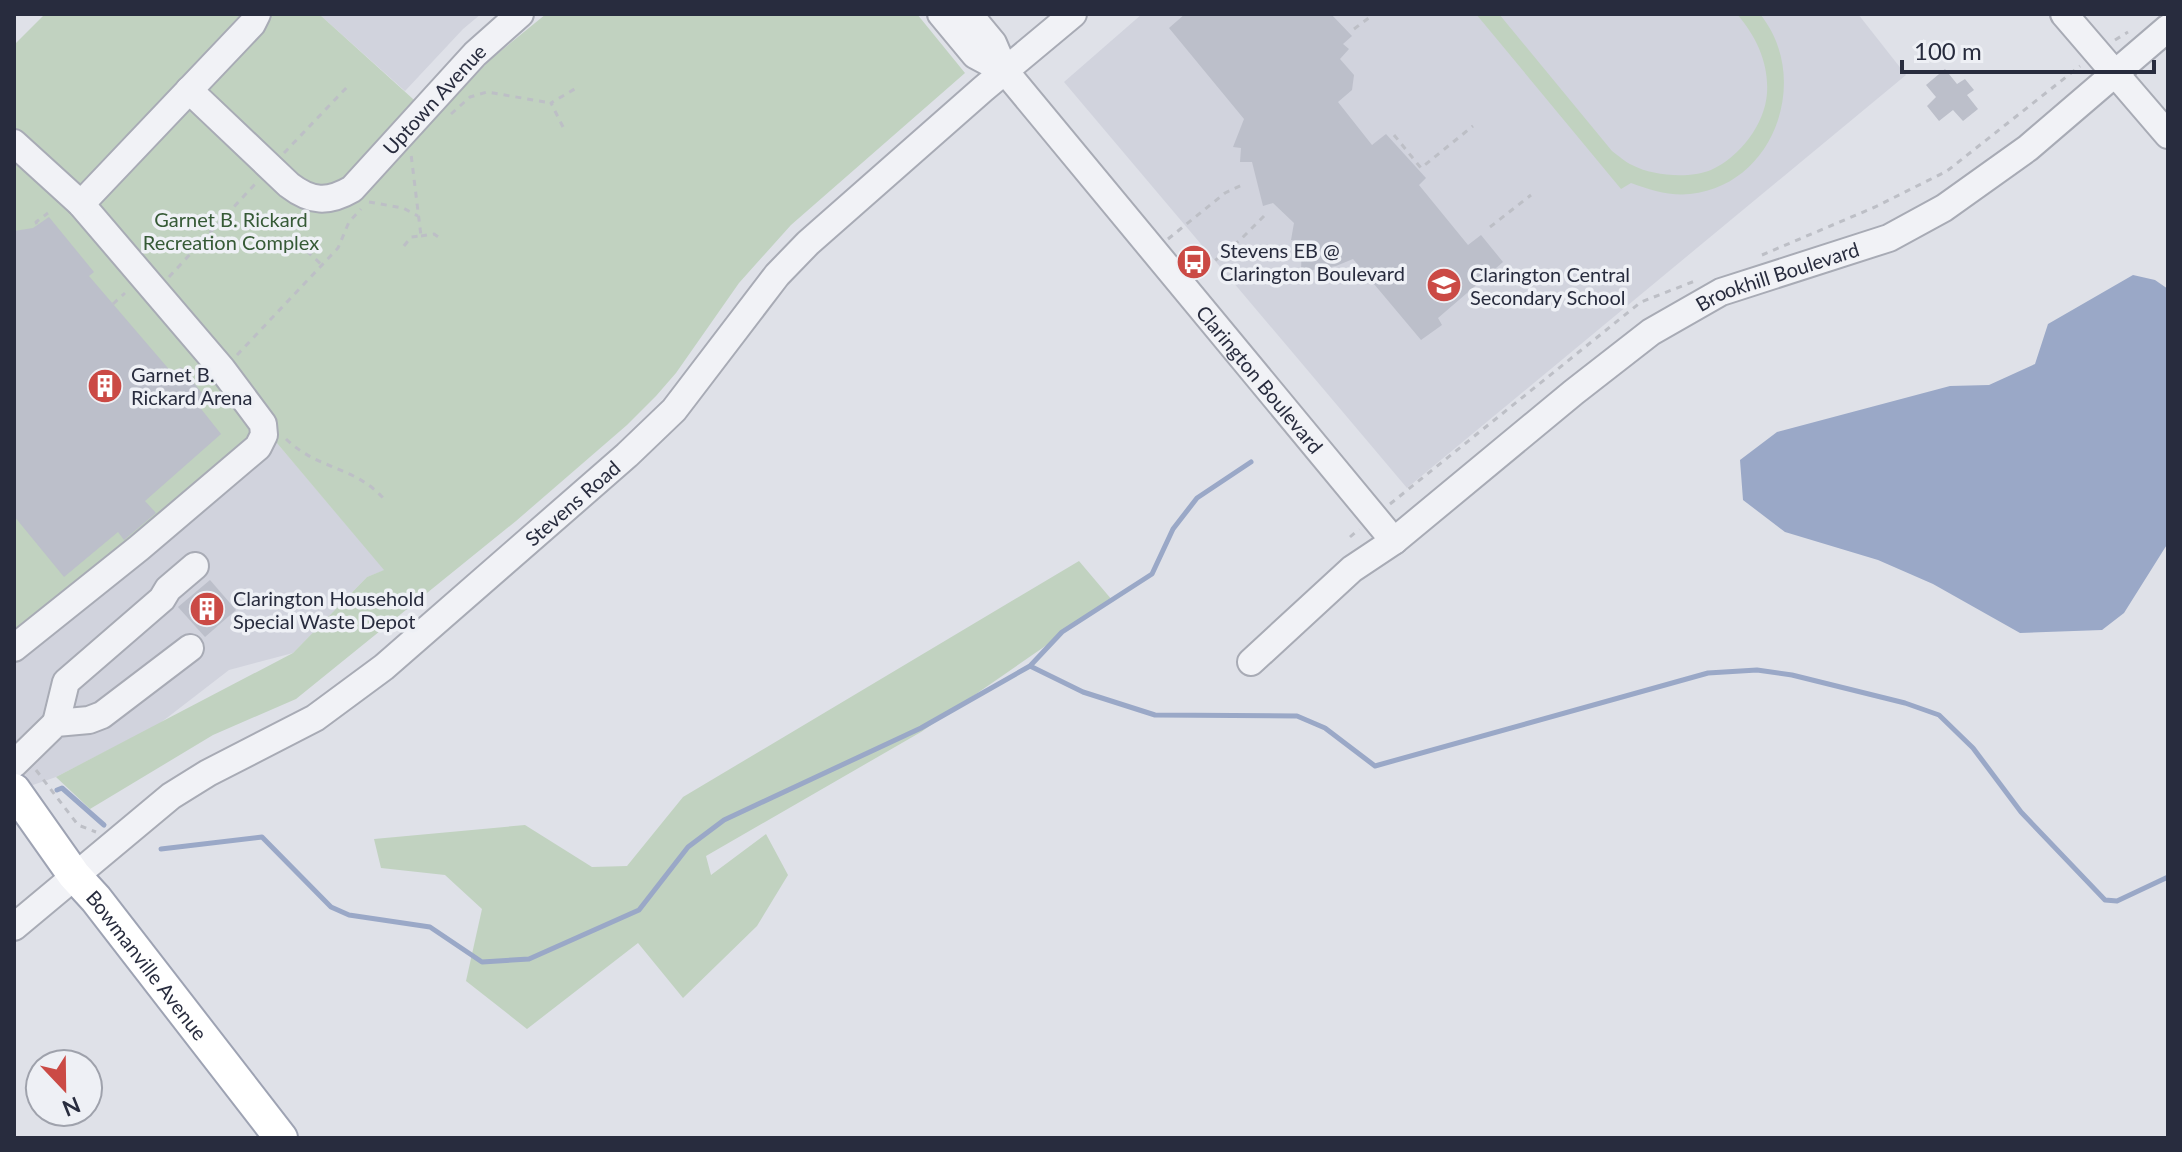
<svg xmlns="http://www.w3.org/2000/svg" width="2182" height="1152" viewBox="0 0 2182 1152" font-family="Lato,sans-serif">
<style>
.built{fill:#d1d3dd}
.green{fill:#c1d2c0}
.water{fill:#9aa8c7}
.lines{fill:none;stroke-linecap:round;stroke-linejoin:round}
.stream{stroke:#9aa8c7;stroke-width:5}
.building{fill:#bcbfca}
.minor-casing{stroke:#a8abb5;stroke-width:30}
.major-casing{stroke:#9ea3b3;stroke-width:36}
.path{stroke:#bdbfc6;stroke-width:3;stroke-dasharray:6 6;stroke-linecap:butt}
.minor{stroke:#f1f2f6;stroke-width:26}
.major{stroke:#fff;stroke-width:32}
.labels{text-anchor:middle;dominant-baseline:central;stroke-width:7;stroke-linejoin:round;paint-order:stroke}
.street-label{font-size:20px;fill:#282c3e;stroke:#eef0f5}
.park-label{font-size:20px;fill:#365a36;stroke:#eef0f5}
.poi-label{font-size:20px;fill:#282c3e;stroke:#eef0f5;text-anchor:start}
</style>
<rect width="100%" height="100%" fill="#dfe1e8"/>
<g class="built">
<path d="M319 14H481L463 29 405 91Z"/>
<path d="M1142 14H1858L1906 75 1407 488 1064 82Z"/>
<path d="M276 442 385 570 367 577 293 653 229 670 159 724 56 777 30 786 14 764V660Z"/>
</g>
<g class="green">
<path d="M45 14H319L434 118 491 59 546 14H917L965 73 791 225 739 283 676 373 656 396 627 425 516 521 296 699 213 735 90 809 56 777 293 653 367 577 384 570 276 442 14 658V45Z"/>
<path d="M1476 14H1499L1612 151C1619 156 1625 162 1632 165 1653 176 1689 179 1711 170 1740 157 1765 124 1767 93 1769 63 1756 36 1737 14H1760C1812 78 1775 185 1690 194 1669 196 1650 190 1631 183L1621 189Z"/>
<path d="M1079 561 1112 600 921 732 706 856 711 875 766 834 788 875 757 926 683 998 638 943 527 1029 466 981 482 909 445 875 381 868 374 839 525 825 592 867 627 866 683 797Z"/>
</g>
<path class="water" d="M2133 275 2155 280 2168 289V543L2124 613 2102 630 2020 633 1933 584 1878 560 1785 532 1743 500 1740 460 1777 432 1950 386 1989 385 2035 364 2048 324Z"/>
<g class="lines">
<g class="stream">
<path d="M1030 666 1083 692 1155 715 1297 716 1325 728 1375 766 1708 673 1757 670 1792 675 1905 703 1939 715 1973 748 2021 812 2105 900 2117 901 2168 877"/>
<path d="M57 790 62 788 104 825"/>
<path d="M161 849 262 837 331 907 349 915 430 927 482 962 529 959 639 910 688 847 724 820 921 728 1030 666 1062 632 1152 574 1173 529 1197 498 1251 462"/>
</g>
</g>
<g class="building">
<path d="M1185 14H1331L1352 36 1343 44 1349 49 1340 59 1354 75 1352 90 1338 102 1372 145 1386 134 1426 178 1419 185 1468 245 1481 235 1503 262 1438 318 1442 325 1421 340 1353 259 1336 266 1301 272 1302 241 1291 240 1294 223 1273 203 1263 206 1252 162H1240L1241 148 1233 147 1244 119 1169 28Z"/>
<path d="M1945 69 1957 84 1965 79 1974 90 1967 95 1978 109 1963 121 1953 110 1939 121 1927 106 1936 97 1926 85Z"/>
<path d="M49 217 94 272 89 276 173 374 181 367 206 398 198 405 221 434 145 501 156 513 124 540 118 532 64 577 14 516V231L33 228Z"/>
<path d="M210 580 236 610 205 637 178 607Z"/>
</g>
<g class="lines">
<defs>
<g id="minor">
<path d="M941 14 975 55 1005 71"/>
<path id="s1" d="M969 14 993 43 1005 71 1394 541"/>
<path d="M2064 14 2168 135"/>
<path id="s2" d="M189 90 289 185C311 202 328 203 352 189L475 54 520 14"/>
<path d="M14 143 81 204 222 369 263 424 264 435 258 447 139 548 14 648"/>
<path d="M81 204 252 24 257 14"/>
<path id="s3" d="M1251 662 1352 569 1394 541 1574 392 1651 332 1721 292 1889 238 1944 208 2028 148 2168 28"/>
<path d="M56 723 66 682 162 599 168 589 195 566"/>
<path d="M14 764 56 723 89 720 102 715 190 648"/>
<path id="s4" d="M14 927 171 796 208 773 315 718 384 667 627 455 674 410 777 275 808 243 983 89 1073 14"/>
</g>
<g id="major">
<path id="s5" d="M14 790 74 875 96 899 281 1138"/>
</g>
</defs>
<use href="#minor" class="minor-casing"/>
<use href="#major" class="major-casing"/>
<g class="path">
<path d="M1354 29 1374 14"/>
<path d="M2115 40 2128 32"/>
<path d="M451 114 470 97 487 92 551 103"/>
<path d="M563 127 551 103 578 87"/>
<path d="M1394 135 1421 168 1473 126"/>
<path d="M284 153 348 86"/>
<path d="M369 202 403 208 418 216"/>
<path d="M37 224 36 222 48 213"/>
<path d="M1490 227 1531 195"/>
<path d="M421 236 434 234 441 239"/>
<path d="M1168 239 1225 193 1244 184"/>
<path d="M298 243 322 265"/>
<path d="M404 246 411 237 421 236 411 154"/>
<path d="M1762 255 1875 207 1947 171 2080 66"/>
<path d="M1206 268 1240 240 1268 212"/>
<path d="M169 277 256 183"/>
<path d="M113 304 125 293"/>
<path d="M237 355 338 248 349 222 361 209"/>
<path d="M286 439C318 470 355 466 384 499"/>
<path d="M1390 504 1641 302 1695 281"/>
<path d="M1350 537 1359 529"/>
<path d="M36 770 78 825 96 832"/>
</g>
<use href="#minor" class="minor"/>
<use href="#major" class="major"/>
</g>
<defs>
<symbol id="bus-disc" viewBox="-11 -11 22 22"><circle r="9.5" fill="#cb4a45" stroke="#eef0f5"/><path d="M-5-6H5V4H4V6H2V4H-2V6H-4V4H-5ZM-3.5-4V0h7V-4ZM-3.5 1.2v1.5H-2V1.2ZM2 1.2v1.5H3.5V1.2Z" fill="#fff"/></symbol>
<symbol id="school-disc" viewBox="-11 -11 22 22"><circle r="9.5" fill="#cb4a45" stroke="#eef0f5"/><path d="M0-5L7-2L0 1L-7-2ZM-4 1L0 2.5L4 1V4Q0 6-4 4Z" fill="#fff"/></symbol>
<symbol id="building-disc" viewBox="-11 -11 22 22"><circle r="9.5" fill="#cb4a45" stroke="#eef0f5"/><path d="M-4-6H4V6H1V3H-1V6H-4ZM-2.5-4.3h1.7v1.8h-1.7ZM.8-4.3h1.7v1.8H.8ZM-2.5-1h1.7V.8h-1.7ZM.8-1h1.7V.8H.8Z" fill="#fff"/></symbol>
</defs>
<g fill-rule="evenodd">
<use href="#bus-disc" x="1174" y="242" width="40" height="40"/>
<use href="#school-disc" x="1424" y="265" width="40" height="40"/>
<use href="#building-disc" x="85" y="366" width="40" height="40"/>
<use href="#building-disc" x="187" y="589" width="40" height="40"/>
</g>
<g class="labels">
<g class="street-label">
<text stroke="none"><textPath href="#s2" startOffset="328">Uptown Avenue</textPath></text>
<text stroke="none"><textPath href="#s3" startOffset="658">Brookhill Boulevard</textPath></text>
<text stroke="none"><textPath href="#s1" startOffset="468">Clarington Boulevard</textPath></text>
<text stroke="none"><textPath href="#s4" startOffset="704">Stevens Road</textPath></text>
<text stroke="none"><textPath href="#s5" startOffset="220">Bowmanville Avenue</textPath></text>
</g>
<g class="park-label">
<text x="231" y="219">Garnet B. Rickard<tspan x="231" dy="23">Recreation Complex</tspan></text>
</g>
<g class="poi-label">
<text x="1220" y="250">Stevens EB @<tspan x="1220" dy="23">Clarington Boulevard</tspan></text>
<text x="1470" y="274">Clarington Central<tspan x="1470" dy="23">Secondary School</tspan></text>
<text x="131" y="374">Garnet B.<tspan x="131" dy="23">Rickard Arena</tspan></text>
<text x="233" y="598">Clarington Household<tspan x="233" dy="23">Special Waste Depot</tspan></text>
</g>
</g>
<rect width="2182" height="1152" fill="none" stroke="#282c3e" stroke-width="32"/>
<g transform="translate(64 1088) rotate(158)"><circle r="38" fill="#eef0f5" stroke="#9fa2ac" stroke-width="2"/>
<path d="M0-6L14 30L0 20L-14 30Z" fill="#cb4a45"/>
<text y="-12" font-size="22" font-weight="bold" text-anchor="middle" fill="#282c3e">N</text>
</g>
<path d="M1902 60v12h252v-12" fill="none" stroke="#282c3e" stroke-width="4"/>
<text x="1914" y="60" font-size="24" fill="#282c3e" stroke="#eef0f5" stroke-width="6" paint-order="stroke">100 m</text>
</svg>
